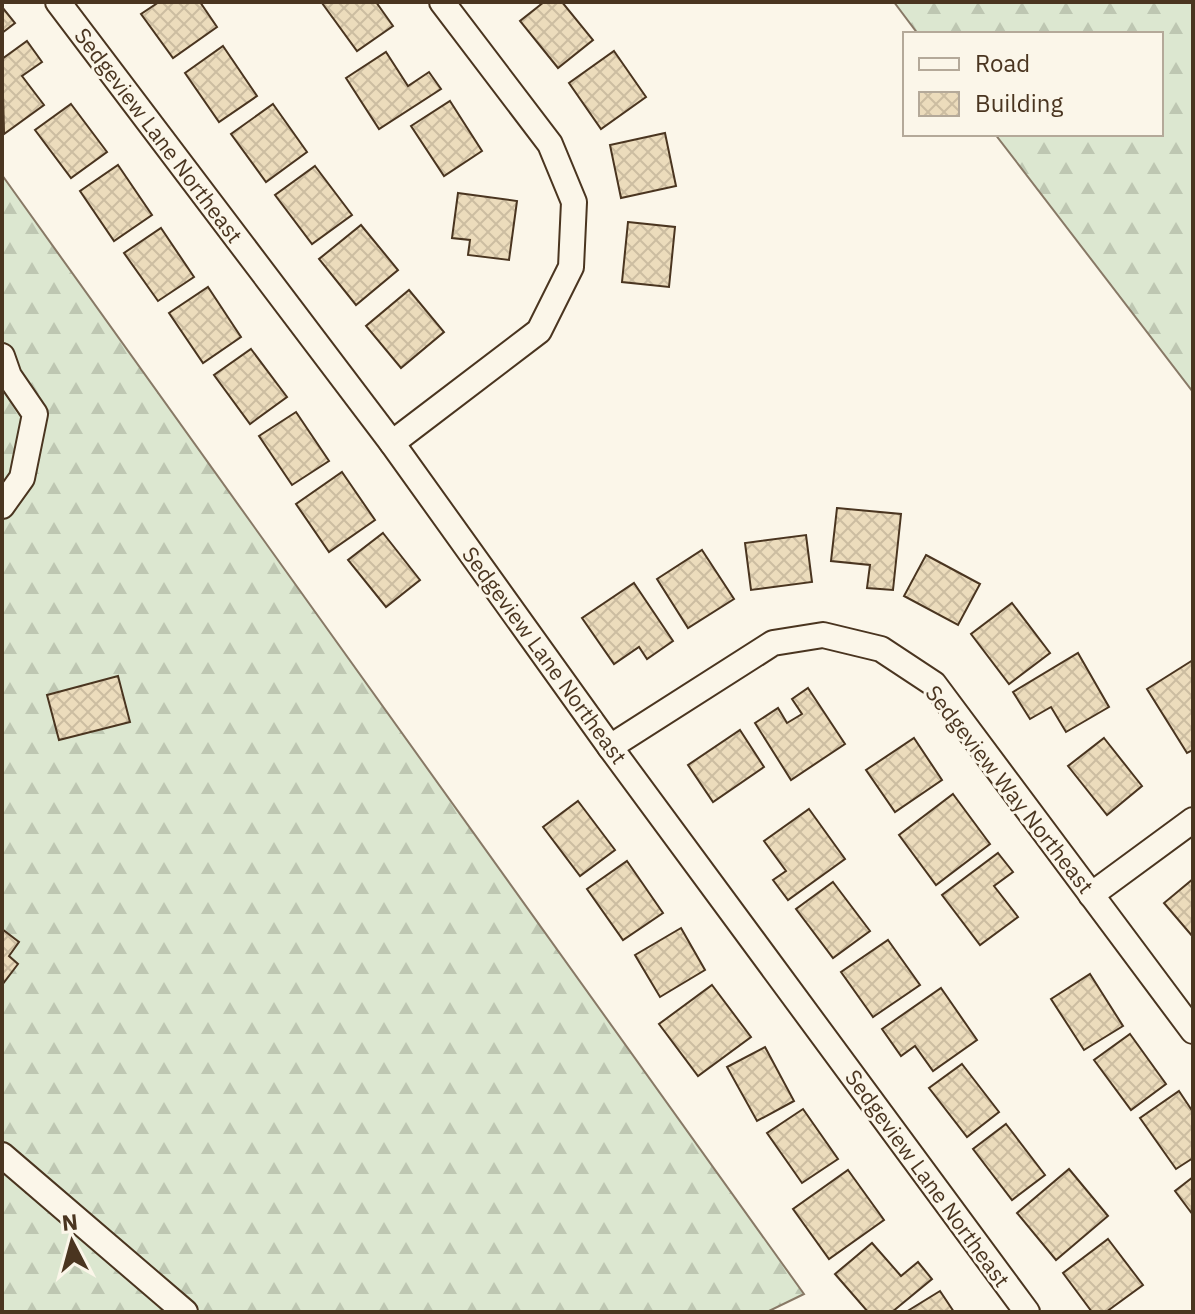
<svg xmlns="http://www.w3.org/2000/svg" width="1195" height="1314" viewBox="0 0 1195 1314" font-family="'IBM Plex Sans',sans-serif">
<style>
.forest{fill:url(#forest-firs);stroke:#887966;stroke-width:2}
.building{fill:url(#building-cross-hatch);stroke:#4a3520;stroke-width:2}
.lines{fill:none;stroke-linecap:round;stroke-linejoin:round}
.minor-casing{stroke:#4a3520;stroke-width:28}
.minor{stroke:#fbf6e9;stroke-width:24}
.labels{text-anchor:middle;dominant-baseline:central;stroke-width:6;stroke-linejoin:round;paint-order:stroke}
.street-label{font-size:22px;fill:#4a3520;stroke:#fbf6e9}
</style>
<defs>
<pattern id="forest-firs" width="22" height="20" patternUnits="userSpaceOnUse" patternTransform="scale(2)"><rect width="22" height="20" fill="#dce7d0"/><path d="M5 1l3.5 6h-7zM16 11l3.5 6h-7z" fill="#bec7b2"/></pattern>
<pattern id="building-cross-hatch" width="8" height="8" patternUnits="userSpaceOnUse" patternTransform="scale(2)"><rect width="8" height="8" fill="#ecdcbc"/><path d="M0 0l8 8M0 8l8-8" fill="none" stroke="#ccbda1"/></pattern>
</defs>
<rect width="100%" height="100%" fill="#fbf6e9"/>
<g class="forest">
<path d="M894 2H1193V392L995 134H1161V34H918Z"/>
<path d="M2 175 804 1294 767 1312H2Z"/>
</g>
<g class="building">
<path d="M159 2H200L217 27 173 58 141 14Z"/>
<path d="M376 2 393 26 357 51 322 3Z"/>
<path d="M544 2H562L593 40 558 68 520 21Z"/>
<path d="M2 7 15 23 2 33Z"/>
<path d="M27 41 42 62 22 76 44 105 4 134 2 59Z"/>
<path d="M223 46 257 96 219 122 185 73Z"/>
<path d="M614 51 646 97 601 129 569 83Z"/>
<path d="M386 52 408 86 429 72 441 89 379 129 346 78Z"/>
<path d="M450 101 482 151 444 176 411 126Z"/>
<path d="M71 104 107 152 71 178 35 130Z"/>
<path d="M273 104 307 152 266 182 231 134Z"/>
<path d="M665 133 676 186 621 198 610 145Z"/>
<path d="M118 165 152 215 114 241 80 191Z"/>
<path d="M315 166 352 215 312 244 275 195Z"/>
<path d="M458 193 517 201 509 260 468 255 470 240 452 238Z"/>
<path d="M628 222 675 227 669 287 622 282Z"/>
<path d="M361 225 398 270 356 305 319 259Z"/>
<path d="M161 228 194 277 158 301 124 253Z"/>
<path d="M208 287 241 337 203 363 169 313Z"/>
<path d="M409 290 444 332 401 368 366 326Z"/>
<path d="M251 349 287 397 250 424 214 375Z"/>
<path d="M296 412 329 461 292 485 259 436Z"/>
<path d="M342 472 375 520 329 552 296 504Z"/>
<path d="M837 508 901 514 893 590 867 588 870 565 831 561Z"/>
<path d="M383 533 420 580 386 607 348 560Z"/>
<path d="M806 535 812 582 751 590 745 543Z"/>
<path d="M702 550 734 599 688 628 657 579Z"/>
<path d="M926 555 980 584 958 625 904 596Z"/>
<path d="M634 583 673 641 647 659 639 647 614 664 582 618Z"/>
<path d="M1012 603 1050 653 1009 684 971 634Z"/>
<path d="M1078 653 1109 707 1066 732 1051 707 1030 719 1013 692Z"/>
<path d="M1193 660V750L1187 753 1147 689Z"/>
<path d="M118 676 130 722 59 740 47 695Z"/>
<path d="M808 688 845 744 791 780 755 723 778 708 787 723 802 714 792 699Z"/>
<path d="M740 730 764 767 713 802 688 765Z"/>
<path d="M914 738 942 780 895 812 866 770Z"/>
<path d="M1104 738 1142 786 1107 815 1068 766Z"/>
<path d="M953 794 990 844 936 885 899 835Z"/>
<path d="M578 801 615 850 580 876 543 827Z"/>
<path d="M809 809 845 859 788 900 773 880 786 871 764 841Z"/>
<path d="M998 853 1013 872 994 886 1018 917 980 945 942 895Z"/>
<path d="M627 861 663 913 623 940 587 889Z"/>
<path d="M1193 879V937L1164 903Z"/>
<path d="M833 882 870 931 833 958 796 909Z"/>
<path d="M681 928 705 970 660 997 635 955Z"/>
<path d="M2 929 19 942 9 956 18 964 2 985Z"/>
<path d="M888 940 920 985 873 1017 841 972Z"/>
<path d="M1090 974 1123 1026 1084 1050 1051 999Z"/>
<path d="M712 985 751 1037 698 1076 659 1024Z"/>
<path d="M941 988 977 1040 933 1071 915 1046 901 1056 882 1029Z"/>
<path d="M1130 1034 1166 1084 1131 1110 1094 1060Z"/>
<path d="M765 1047 794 1101 757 1121 727 1067Z"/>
<path d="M962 1064 999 1112 967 1137 929 1088Z"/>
<path d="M1179 1091 1193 1112V1158L1176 1169 1140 1118Z"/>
<path d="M803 1109 838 1159 802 1183 767 1133Z"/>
<path d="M1006 1124 1045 1175 1012 1200 973 1149Z"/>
<path d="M1069 1169 1108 1216 1056 1260 1017 1213Z"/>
<path d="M848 1170 884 1220 829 1259 793 1209Z"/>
<path d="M1193 1177V1215L1175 1191Z"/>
<path d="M1108 1239 1143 1285 1106 1312H1092L1063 1273Z"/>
<path d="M872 1243 901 1276 918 1262 932 1279 892 1312H868L835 1274Z"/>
<path d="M940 1291 954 1312H906Z"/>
</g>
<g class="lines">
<defs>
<g id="minor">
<path d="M58 2 392 443 610 747 1027 1312"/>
<path d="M2 356 9 376 35 414 22 478 2 506"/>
<path d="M392 443 539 331 571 267 574 202 550 144 442 2"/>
<path d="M610 747 773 643 823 635 881 649 934 684 1193 1031"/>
<path d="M1091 895 1193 820"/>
<path d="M2 1155 185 1312"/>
</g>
</defs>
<use href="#minor" class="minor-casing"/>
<use href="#minor" class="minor"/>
</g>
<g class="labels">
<g class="street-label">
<text transform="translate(159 135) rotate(53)">Sedgeview Lane Northeast</text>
<text transform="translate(545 655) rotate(54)">Sedgeview Lane Northeast</text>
<text transform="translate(1010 789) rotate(52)">Sedgeview Way Northeast</text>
<text transform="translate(928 1178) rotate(54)">Sedgeview Lane Northeast</text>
</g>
</g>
<rect width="1195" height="1314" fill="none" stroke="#4a3520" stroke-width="8"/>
<rect x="903" y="32" width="260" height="104" fill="#fbf6e9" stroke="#b4a999" stroke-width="2"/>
<rect x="919" y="58" width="40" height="12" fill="#fbf6e9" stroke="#b4a999" stroke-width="2"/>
<text x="975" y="72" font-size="24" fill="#4a3520">Road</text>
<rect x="919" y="92" width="40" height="24" fill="url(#building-cross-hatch)" stroke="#b4a999" stroke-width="2"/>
<text x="975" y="112" font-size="24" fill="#4a3520">Building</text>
<g transform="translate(72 1242) rotate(354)" stroke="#fbf6e9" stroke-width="6" paint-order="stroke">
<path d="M0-6L14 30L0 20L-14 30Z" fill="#4a3520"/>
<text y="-12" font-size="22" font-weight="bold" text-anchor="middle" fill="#4a3520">N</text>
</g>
</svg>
